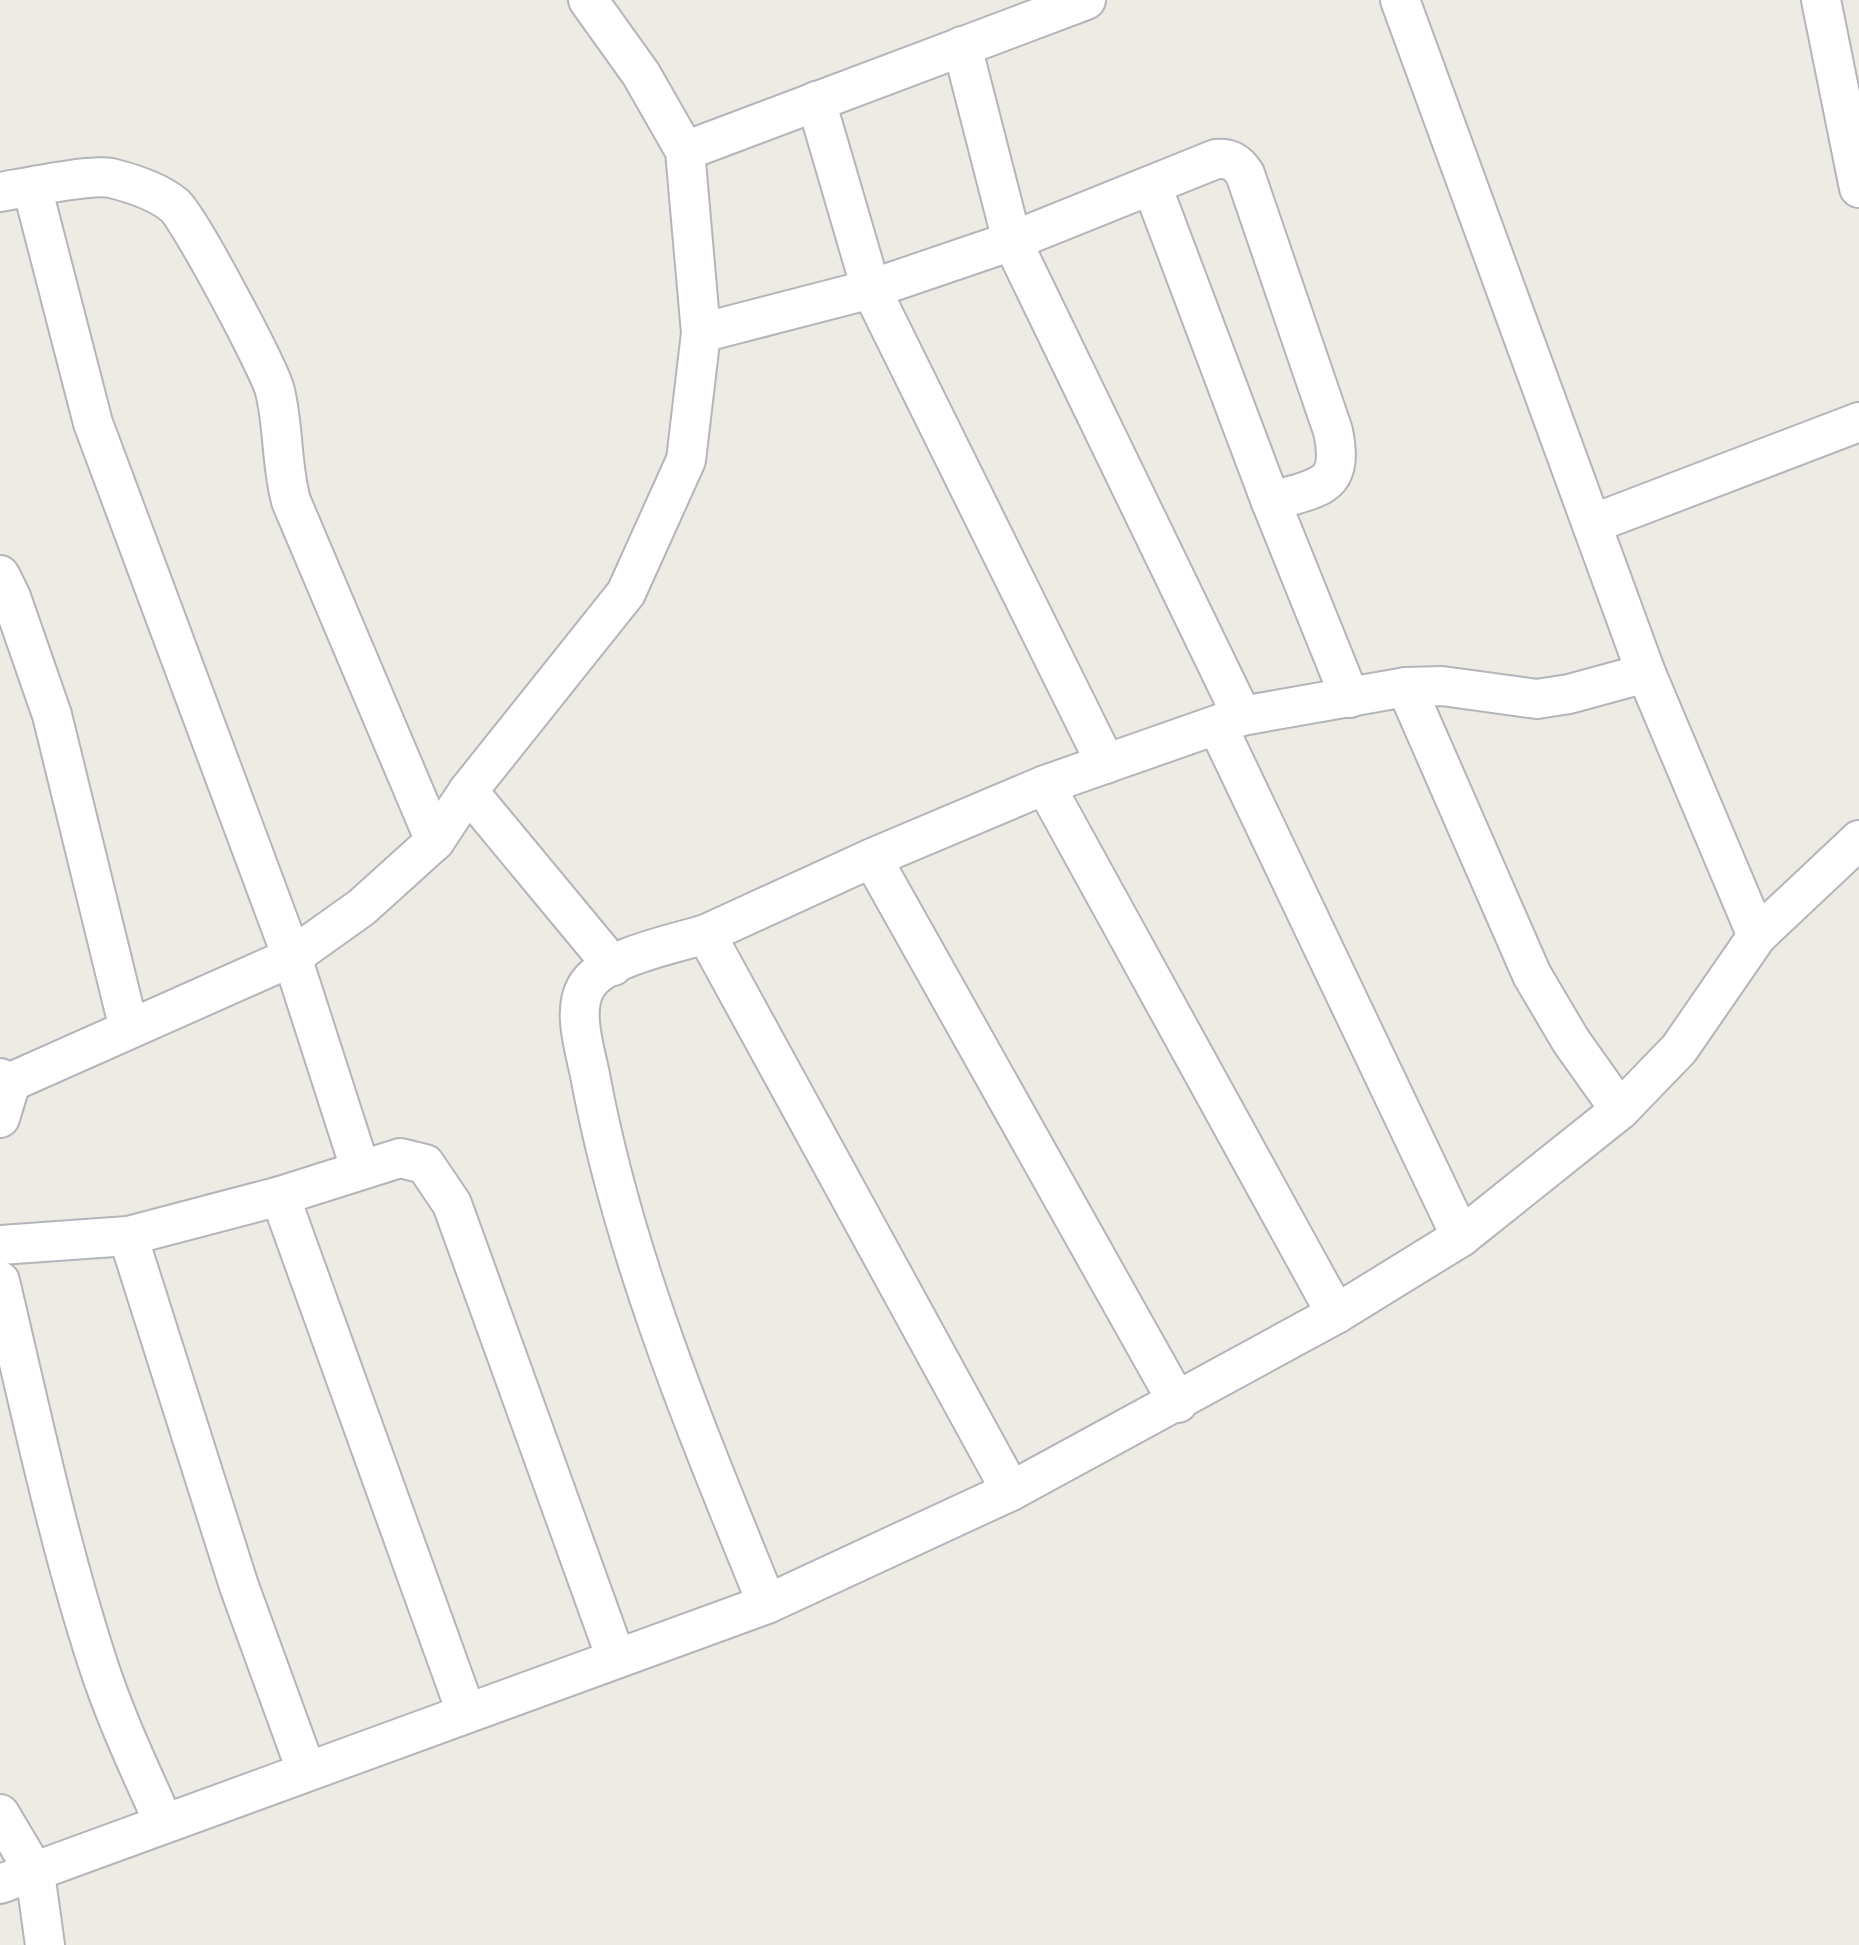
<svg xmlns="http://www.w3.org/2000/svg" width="1859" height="1945" viewBox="0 0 1859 1945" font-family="Montserrat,sans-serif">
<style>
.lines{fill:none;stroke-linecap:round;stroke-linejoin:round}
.minor-casing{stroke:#b3b5ba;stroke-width:42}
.minor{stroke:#fff;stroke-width:38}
</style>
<rect width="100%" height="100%" fill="#edebe3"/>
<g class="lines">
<defs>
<g id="minor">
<path d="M1400 0 1646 673 1757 936"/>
<path d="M1821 0 1859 188"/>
<path d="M962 46 1012 241 1242 716"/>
<path d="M816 101 871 289 1106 764"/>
<path d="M685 151 1086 0"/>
<path d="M1152 186 1271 502"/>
<path d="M32 187 93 423 292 957 360 1168"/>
<path d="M0 192C23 188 91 174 111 178 131 183 157 191 174 205 189 217 270 370 275 391 284 428 281 464 291 501L435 841"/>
<path d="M701 333 871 289 1012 241 1216 159C1230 158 1237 162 1245 174L1333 431C1345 490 1318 486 1271 502L1350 698"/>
<path d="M1592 524 1859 422"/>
<path d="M0 575 11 597 52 715 129 1029"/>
<path d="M1406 687 1532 975 1571 1041 1620 1110"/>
<path d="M1217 725 1461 1237"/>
<path d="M1045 785 1336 1314"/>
<path d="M468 791 613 966"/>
<path d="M872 858 1178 1403"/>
<path d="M706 934C674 944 603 957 586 987 572 1011 585 1050 590 1075 624 1259 697 1431 767 1604"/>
<path d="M0 1078 11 1082 0 1118"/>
<path d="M11 1082 292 957 362 907 435 841 468 791 626 593 686 460 701 333 685 151 641 74 588 0"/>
<path d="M280 1196 466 1712"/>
<path d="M128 1236 239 1586 306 1770"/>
<path d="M0 1245 128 1236 280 1196 400 1158 425 1164 452 1204 616 1658"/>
<path d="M0 1281C30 1408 57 1537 97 1661 115 1717 140 1770 164 1823"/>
<path d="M1011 1491 706 934 872 858 1045 785 1242 716 1406 687 1442 686 1537 699 1569 694 1646 673"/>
<path d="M0 1814 35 1873 45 1945"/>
<path d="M0 1884 767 1604 1011 1491 1336 1314 1461 1237 1620 1110 1679 1049 1757 936 1859 840"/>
</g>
</defs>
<use href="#minor" class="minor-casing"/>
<use href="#minor" class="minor"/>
</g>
</svg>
